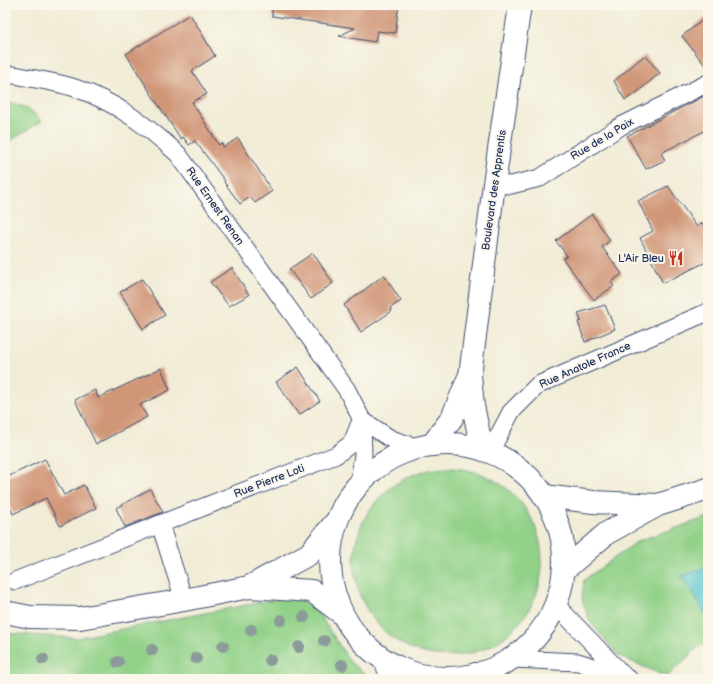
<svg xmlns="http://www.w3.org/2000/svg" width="713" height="684" viewBox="0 0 713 684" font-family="'Balsamiq Sans',sans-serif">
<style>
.green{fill:#91d188;stroke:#568073}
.water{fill:#56c4cc;stroke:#387a95}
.building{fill:#d09678}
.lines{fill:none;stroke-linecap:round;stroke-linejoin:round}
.street-casing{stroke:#3b4b70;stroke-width:19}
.secondary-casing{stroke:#3b4b70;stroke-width:24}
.primary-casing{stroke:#3b4b70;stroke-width:24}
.highway-casing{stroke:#3b4b70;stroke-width:24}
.street{stroke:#fff;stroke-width:17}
.secondary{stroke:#fff;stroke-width:22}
.primary{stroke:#fff;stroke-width:22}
.highway{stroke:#fff;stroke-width:22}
.tree{fill:#8b9b9a}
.labels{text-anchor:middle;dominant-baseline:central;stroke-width:4;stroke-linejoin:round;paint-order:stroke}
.street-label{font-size:11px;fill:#1b2f5e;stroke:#fbf7ec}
.poi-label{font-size:11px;fill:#1b2f5e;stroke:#fbf7ec;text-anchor:end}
</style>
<rect width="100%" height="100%" fill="#fbf7ec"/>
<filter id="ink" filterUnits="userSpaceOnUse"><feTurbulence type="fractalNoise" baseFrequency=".025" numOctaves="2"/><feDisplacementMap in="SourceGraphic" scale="8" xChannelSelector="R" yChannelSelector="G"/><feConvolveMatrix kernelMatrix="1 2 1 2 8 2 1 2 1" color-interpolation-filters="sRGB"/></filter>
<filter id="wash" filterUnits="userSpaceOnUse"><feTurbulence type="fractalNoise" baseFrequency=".012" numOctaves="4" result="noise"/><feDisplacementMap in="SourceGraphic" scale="16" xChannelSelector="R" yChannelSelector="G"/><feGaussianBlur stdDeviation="0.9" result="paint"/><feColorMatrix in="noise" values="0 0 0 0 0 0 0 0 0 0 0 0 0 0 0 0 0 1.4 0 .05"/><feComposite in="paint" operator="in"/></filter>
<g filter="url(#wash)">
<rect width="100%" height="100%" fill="#f1ecd6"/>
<g class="green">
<path d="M5 101 28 108 42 121 5 144Z"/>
<circle cx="448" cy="562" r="94"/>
<path d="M708 517V643L698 647 667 677 619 656 590 622 582 599 584 580 638 541Z"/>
<path d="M293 596 315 608 351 663 371 679H5V633L75 638Z"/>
<path d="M528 676 582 678 584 679H521Z"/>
</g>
<path class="water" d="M708 567V617L681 576Z"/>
<g id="blocks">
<g class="building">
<path d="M272 5H399L395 33 377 31 375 42 339 36 355 28 272 16Z"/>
<path d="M190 14 215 56 192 71 207 94 192 102 219 145 221 143 224 147 238 138 272 191 255 203 250 197 240 204 224 182 225 181 195 141 189 145 183 137 181 139 157 103 126 54Z"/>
<path d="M708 16V69L682 36Z"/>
<path d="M645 55 660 73 635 94 625 100 614 81Z"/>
<path d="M708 94V129L661 153 665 160 646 169 627 136Z"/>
<path d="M668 186 697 227 702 223 708 232V261L663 283 640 238 653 231 638 201Z"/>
<path d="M592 214 610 240 602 247 622 274 611 282 614 286 594 300 563 259 567 256 556 241Z"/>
<path d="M313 253 333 283 311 299 289 269Z"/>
<path d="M232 268 249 295 229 306 210 282Z"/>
<path d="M384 275 401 301 390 308 392 311 361 332 344 305Z"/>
<path d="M142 279 165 315 143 329 120 292Z"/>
<path d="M605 305 615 329 585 342 578 322 581 321 578 313Z"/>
<path d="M298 367 320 401 299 415 276 382Z"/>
<path d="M161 368 170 390 140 405 147 417 96 444 75 400 95 390 98 398Z"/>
<path d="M45 459 64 495 84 485 96 508 60 526 46 498 13 514 5 496V478Z"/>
<path d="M150 489 163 512 125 527 116 508Z"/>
</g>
</g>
</g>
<g filter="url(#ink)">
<use href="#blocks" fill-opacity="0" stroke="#3b4b70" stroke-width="1"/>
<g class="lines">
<defs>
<g id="street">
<path d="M5 75H14C34 79 56 82 75 88 116 102 146 125 178 154L347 390 362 420 363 455 359 483"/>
<path d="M494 184 511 185 540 178 621 126 708 83"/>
<path d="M362 420 391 439 419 448"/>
<path d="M490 452 511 412 538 385 708 312"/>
<path d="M160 524 184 600"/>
<path d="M15 581 336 455 352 443 360 423"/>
<path d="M556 605 624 676"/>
<path d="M512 659 578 662 629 679"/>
</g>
<g id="secondary">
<circle cx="447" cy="561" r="117"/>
<path d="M432 445 452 418 469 377"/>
<path d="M482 449 473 406 470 376 494 184 520 5"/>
<path d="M544 496 593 502 657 505"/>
<path d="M564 570 607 533 658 505 708 489"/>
<path d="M249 587 309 554 334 524"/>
<path d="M5 612 30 617 80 618 184 600 249 587 312 591 341 613"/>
</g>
<path id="primary" d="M472 679 476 674"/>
<path id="highway" d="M386 662 392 679"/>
</defs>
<use href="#street" class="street-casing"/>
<use href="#secondary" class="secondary-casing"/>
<use href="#primary" class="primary-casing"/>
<use href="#highway" class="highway-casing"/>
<use href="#street" class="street"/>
<use href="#secondary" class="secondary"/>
<use href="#primary" class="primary"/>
<use href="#highway" class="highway"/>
</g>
<g class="tree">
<circle cx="304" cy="617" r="6"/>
<circle cx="281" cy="620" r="6"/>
<circle cx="251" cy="630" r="6"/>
<circle cx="324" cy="641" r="6"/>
<circle cx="223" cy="646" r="6"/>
<circle cx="299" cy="647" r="6"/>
<circle cx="152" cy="650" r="6"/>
<circle cx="196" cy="658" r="6"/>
<circle cx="43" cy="659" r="6"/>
<circle cx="270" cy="660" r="6"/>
<circle cx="118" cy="662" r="6"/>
<circle cx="342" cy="665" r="6"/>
</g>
</g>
<defs>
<symbol id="restaurant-bare" viewBox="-9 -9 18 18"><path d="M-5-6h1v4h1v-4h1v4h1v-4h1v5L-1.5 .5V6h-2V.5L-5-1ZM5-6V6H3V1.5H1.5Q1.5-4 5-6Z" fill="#c8321e" stroke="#fbf7ec" stroke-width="2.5" paint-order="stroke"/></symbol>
</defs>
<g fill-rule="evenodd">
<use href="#restaurant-bare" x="665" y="247" width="22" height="22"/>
</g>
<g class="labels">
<g class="street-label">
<text transform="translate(602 139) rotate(-31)">Rue de la Paix</text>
<text transform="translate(494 190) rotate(-82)">Boulevard des Apprentis</text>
<text transform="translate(215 206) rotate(55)">Rue Ernest Renan</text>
<text transform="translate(585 365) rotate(-24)">Rue Anatole France</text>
<text transform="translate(269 481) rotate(-21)">Rue Pierre Loti</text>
</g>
<g class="poi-label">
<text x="664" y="258">L'Air Bleu</text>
</g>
</g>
<rect width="713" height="684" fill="none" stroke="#fbf7ec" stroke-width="20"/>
</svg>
